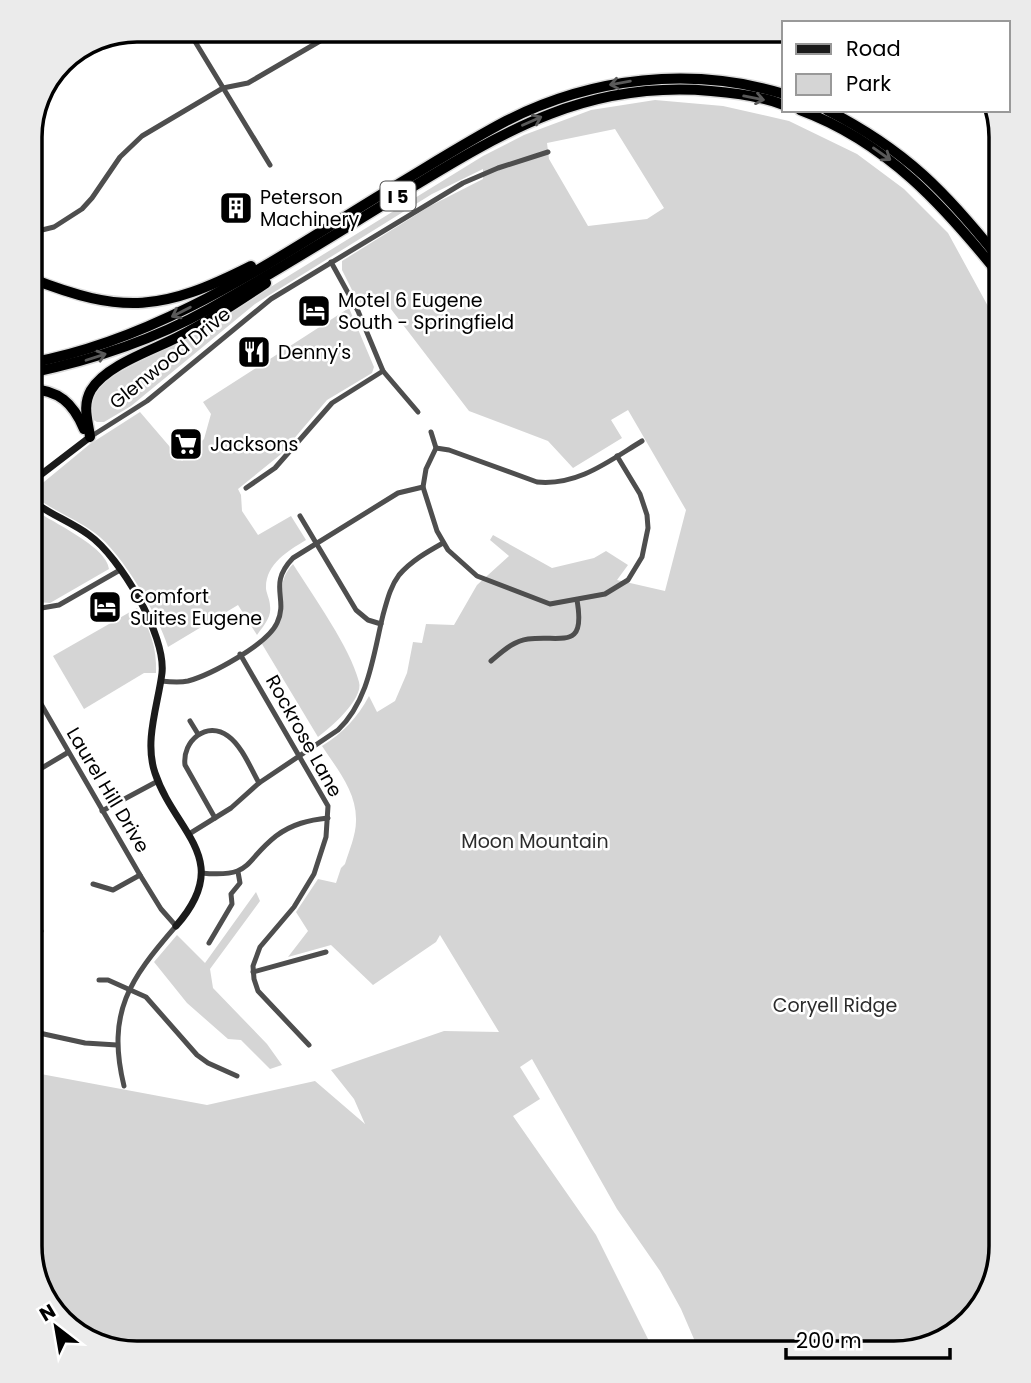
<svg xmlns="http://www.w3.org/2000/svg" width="1031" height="1383" viewBox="0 0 1031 1383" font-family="Poppins,sans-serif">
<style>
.green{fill:#d5d5d5;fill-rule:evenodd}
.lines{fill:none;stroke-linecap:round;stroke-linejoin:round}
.highway-casing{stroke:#dbdbdb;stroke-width:13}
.street{stroke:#4e4e4e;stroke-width:5}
.secondary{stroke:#1b1b1b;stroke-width:7}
.highway{stroke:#000;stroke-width:10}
.oneway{stroke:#595959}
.labels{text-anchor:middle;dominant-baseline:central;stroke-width:5;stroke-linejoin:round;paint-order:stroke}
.shield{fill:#fff;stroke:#4c4c4c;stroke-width:2}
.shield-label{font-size:18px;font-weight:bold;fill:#000}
.poi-label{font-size:19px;fill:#000;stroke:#fff;text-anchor:start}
.street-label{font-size:19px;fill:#000;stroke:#fff}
.park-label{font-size:19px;fill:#2c2c2c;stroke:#fff}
.rim{fill:none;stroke:#000;stroke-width:3.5}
</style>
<rect width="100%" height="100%" fill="#fff"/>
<g class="green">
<path d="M655 100 723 106 789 121 857 154 904 189 948 233 1001 330V1247L987 1299 953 1335 895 1353H700L681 1309 660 1271 617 1209 532 1059 520 1067 540 1099 513 1116 596 1235 655 1353H130L83 1339 48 1305 30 1246V1072L207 1105 315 1081 365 1124 354 1099 331 1070 444 1031 499 1032 440 935 436 942 373 985 331 945 288 957 308 931 296 912 318 879 336 883 341 868 345 864C349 851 356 835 356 821 357 792 337 769 322 746 344 732 357 718 369 696L377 712 395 701 407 673 413 642 422 643 426 624 454 625 477 585 509 556 490 540 493 535 552 568 594 558 606 551 628 565 617 580 665 591 686 510 628 410 611 420 622 438 573 468 548 441 469 411 384 300 360 306 342 270V261L430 206 483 179V169L432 194 255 304 131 406 104 422H97L92 419 90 406 93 396 108 378 177 342 251 299 483 156 524 135 591 110ZM615 129 664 208 647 219 588 226 549 159 547 143Z"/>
<path d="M349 308 374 367 372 373 327 400 280 455 238 489 241 495 242 511 258 535 291 516 306 540C288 551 265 564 266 589 267 595 270 600 270 606 272 617 263 626 257 635L238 605 168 647C158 615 122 553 95 533 76 519 54 511 35 497L33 491 90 444 140 412 182 461 204 439 211 414 203 402Z"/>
<path d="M30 507C49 521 107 546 109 569L50 603 37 602 30 579Z"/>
<path d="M293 564C313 596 350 647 359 682 364 699 330 728 318 737L262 644C301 611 267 592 293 564Z"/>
<path d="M137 608C150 629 157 647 156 673H144L84 709 53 656Z"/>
<path d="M256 892 260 901 210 969 213 988 267 1044 282 1065 270 1069 241 1040 228 1039 187 1003 154 962 177 935 205 963Z"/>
</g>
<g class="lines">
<defs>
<g id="highway">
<path d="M800 110C887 142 945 207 1001 277"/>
<path d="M827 110C906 150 947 193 1001 261"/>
<path d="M30 278C124 315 162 311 251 266"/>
<path d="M30 335C38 319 39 308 30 292"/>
<path d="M30 363C167 338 283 253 400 183 435 162 470 140 506 121 592 77 692 66 784 94"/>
<path d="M30 373C93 360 153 340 209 309 274 273 337 233 401 194 503 132 586 80 711 91 735 93 762 96 784 105"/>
<path d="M30 389C59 390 73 403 84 429"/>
<path d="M90 437C88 420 82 406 91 390 106 365 153 350 178 337 209 321 238 302 266 283"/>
</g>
</defs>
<use href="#highway" class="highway-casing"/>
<g class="street">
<path d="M188 30 270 165"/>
<path d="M30 233 54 227 82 209 92 198 120 157 142 136 223 88 248 83 339 30"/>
<path d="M331 262 358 311 383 371 418 412"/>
<path d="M431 432 436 448 426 469 423 487 437 531 448 550 477 576 550 604 605 594 628 580 642 557 648 528 647 515 640 494 617 456"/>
<path d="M90 437 147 401 271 299 463 183 498 168 548 152"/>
<path d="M436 448 449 450 537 482C578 486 609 461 642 441"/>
<path d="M246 488 275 468 332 403 383 371"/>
<path d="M300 516 356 610 368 620 381 624"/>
<path d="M30 610 59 605 120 570"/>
<path d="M240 654 328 806 326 837 314 874 294 907 260 947 253 966 254 979 258 991 309 1045"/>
<path d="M491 661C502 652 513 641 528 639 562 635 586 651 577 600"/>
<path d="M161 681C170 682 179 683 188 681 210 675 267 645 277 623 289 598 267 585 293 558L398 493 423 487"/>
<path d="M30 685 140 875 161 909 176 926C130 979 106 1012 124 1086"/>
<path d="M190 721 198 734"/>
<path d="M30 775 67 753"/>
<path d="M102 811 158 781"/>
<path d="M215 818 185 765C182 741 207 720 228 736 242 746 251 769 259 783"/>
<path d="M189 834 231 808 259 783 338 730C369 700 373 656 383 615 387 601 390 587 399 575 411 561 427 552 443 543"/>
<path d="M201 873C253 878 243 862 276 836 292 824 309 820 328 818"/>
<path d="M93 884 113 890 140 875"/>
<path d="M30 912 41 931"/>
<path d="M209 943 232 904 231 894 240 883 238 872"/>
<path d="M253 972 326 952"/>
<path d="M99 980H108L146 997 197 1055 208 1063 237 1076"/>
<path d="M30 1031 85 1043 117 1045"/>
</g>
<g class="secondary">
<path d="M30 483 90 437"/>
<path d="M30 499C48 514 70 521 89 535 120 557 166 635 162 673 158 705 144 741 155 773 175 833 235 859 176 926"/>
</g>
<use href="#highway" class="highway"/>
</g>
<defs><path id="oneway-shaft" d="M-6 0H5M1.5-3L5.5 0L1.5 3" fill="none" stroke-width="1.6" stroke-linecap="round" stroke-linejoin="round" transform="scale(1.75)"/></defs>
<g class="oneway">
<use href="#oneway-shaft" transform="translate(620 83) rotate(170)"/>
<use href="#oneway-shaft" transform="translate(754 98) rotate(11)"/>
<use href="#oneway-shaft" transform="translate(532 121) rotate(-24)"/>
<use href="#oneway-shaft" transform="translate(882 154) rotate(35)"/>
<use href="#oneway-shaft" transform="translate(181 312) rotate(153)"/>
<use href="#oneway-shaft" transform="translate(96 357) rotate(-18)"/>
</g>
<defs>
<symbol id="building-square" viewBox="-11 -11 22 22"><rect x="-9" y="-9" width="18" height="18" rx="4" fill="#000" stroke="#fff"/><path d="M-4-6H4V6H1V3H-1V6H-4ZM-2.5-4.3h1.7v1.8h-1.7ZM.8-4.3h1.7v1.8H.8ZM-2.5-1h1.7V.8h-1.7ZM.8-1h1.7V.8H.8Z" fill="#fff"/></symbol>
<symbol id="hotel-square" viewBox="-11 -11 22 22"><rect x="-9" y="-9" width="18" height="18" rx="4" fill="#000" stroke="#fff"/><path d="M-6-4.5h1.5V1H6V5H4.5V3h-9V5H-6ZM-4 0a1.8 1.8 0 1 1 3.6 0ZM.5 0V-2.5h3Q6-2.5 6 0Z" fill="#fff"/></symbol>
<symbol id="restaurant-square" viewBox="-11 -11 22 22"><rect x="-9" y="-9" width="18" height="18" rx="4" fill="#000" stroke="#fff"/><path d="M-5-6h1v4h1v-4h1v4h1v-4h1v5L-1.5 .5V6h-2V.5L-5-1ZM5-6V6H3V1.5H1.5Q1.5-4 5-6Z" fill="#fff"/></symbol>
<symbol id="supermarket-square" viewBox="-11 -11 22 22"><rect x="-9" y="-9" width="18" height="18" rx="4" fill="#000" stroke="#fff"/><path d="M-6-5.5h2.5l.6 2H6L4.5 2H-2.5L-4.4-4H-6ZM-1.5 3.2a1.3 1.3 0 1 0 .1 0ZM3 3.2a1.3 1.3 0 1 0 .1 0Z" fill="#fff"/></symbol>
</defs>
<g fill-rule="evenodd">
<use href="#building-square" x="217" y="189" width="38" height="38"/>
<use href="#hotel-square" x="295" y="292" width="38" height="38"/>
<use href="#restaurant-square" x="235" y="333" width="38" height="38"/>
<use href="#supermarket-square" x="167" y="425" width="38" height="38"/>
<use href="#hotel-square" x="86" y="588" width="38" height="38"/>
</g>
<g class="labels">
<rect class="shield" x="380.5" y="181.5" width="35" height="29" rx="5"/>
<g class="shield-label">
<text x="398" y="196">I 5</text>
</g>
<g class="poi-label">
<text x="260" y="197">Peterson<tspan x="260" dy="22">Machinery</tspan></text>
<text x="338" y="300">Motel 6 Eugene<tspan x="338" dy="22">South - Springfield</tspan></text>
<text x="278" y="352">Denny's</text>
<text x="210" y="444">Jacksons</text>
<text x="130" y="596">Comfort<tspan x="130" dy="22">Suites Eugene</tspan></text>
</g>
<g class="street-label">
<text transform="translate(170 358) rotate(-39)">Glenwood Drive</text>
<text transform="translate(304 736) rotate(61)">Rockrose Lane</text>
<text transform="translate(108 790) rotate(59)">Laurel Hill Drive</text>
</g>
<g class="park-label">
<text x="535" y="841">Moon Mountain</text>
<text x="835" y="1005">Coryell Ridge</text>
</g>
</g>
<path d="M0 0H1031V1383H0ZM137 42H894A95 95 0 0 1 989 137V1246A95 95 0 0 1 894 1341H137A95 95 0 0 1 42 1246V137A95 95 0 0 1 137 42Z" fill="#ebebeb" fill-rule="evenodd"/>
<path class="rim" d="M137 42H894A95 95 0 0 1 989 137V1246A95 95 0 0 1 894 1341H137A95 95 0 0 1 42 1246V137A95 95 0 0 1 137 42Z"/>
<rect x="782" y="21" width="228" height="91" fill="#ffffff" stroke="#999999" stroke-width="2"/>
<rect x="796" y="44" width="35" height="10" fill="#1b1b1b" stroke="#999999" stroke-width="2"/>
<text x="846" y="56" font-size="21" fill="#000000">Road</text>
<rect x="796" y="74" width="35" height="21" fill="#d5d5d5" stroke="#999999" stroke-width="2"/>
<text x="846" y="91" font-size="21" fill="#000000">Park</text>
<g transform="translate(56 1327) rotate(329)" stroke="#ffffff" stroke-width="5" paint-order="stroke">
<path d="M0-5L12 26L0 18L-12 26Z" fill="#000000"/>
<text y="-10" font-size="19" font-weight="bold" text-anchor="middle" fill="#000000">N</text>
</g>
<path d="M786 1348v10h164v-10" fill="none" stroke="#000000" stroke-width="3.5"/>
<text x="796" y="1348" font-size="21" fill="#000000" stroke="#ffffff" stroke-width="5" paint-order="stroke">200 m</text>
</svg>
